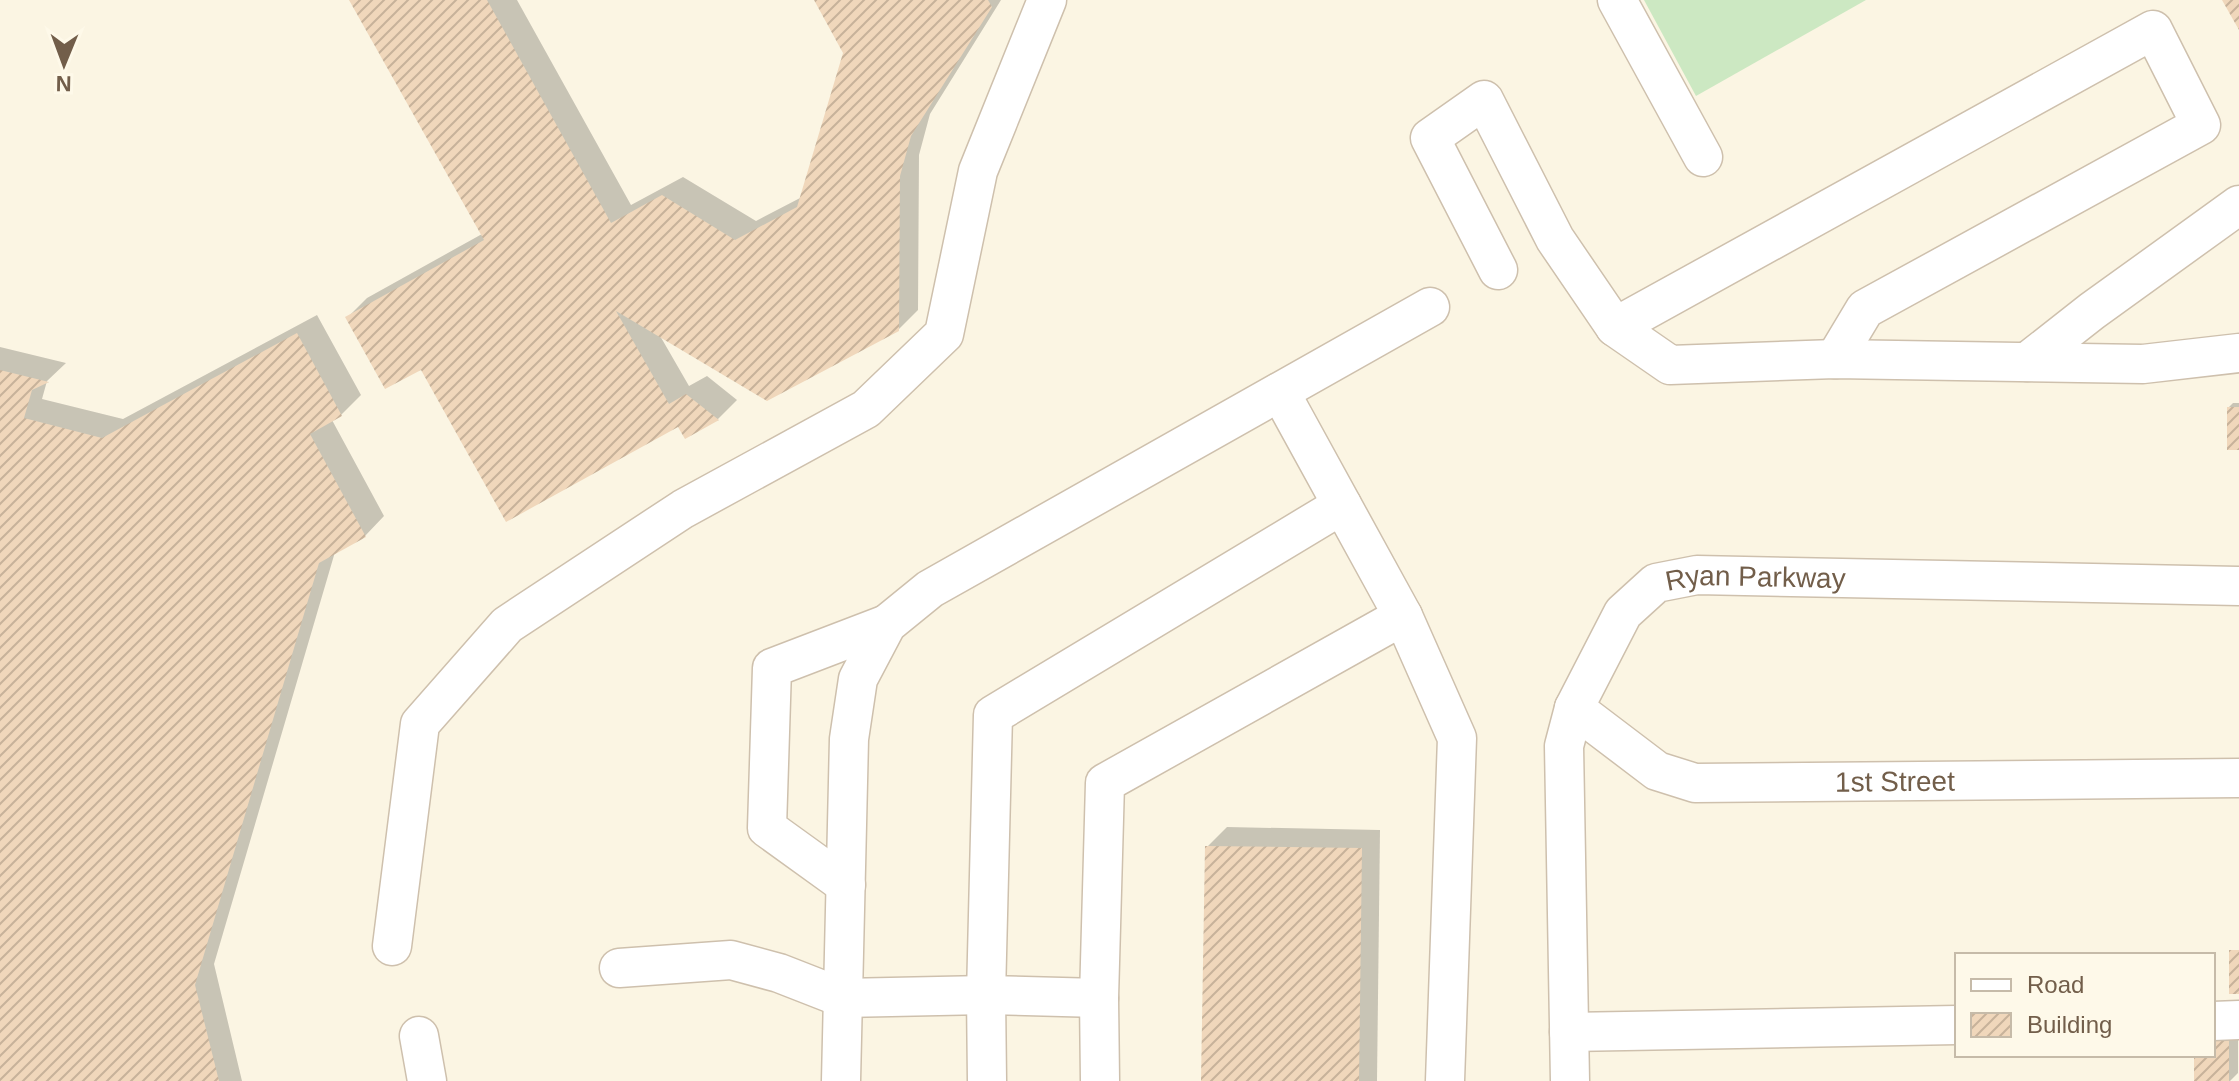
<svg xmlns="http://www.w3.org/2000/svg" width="2239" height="1081" viewBox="0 0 2239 1081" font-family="Arial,sans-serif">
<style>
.grass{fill:#cce8c2}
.shadow{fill:#0003}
.building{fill:url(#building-hatch)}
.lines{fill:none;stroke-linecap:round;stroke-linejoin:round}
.minor-casing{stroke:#cec0ad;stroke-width:41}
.minor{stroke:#fff;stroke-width:38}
.labels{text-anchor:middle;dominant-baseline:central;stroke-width:8;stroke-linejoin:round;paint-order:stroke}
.street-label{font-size:28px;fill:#725e4a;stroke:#fef9e9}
</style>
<defs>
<pattern id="building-hatch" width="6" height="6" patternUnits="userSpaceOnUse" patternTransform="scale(2)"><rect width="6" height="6" fill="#f0d7bb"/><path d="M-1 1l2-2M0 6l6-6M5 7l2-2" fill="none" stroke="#c7b29a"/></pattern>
</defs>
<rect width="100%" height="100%" fill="#fbf5e3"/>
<path class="grass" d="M1644 0H1866L1696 96Z"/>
<g class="shadow">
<path d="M352 0H517L631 205 683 177 756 221 802 197 845 53 816 0H1001L930 114 919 155 918 310 898 330 659 334 689 386 707 376 737 400 718 419 686 437 679 424 422 367 348 317 367 298 482 234Z"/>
<path d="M317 315 361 395 341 415 332 420 384 516 365 536 335 552 214 964 242 1081H0V347L66 363 47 381 42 399 123 419Z"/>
<path d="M2233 403H2239V448L2229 407Z"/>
<path d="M1227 827 1380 830 1377 1081H1203L1207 847Z"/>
<path d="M2238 1029V1073L2230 1081H2196V1055H2213Z"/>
</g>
<g class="building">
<path d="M349 0H487L611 223 662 195 735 240 797 207 843 53 814 0H988L992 7 911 136 900 176 899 331 767 401 616 311 669 404 686 394 719 420 685 439 678 427 506 522 421 370 385 389 345 317 484 240Z"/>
<path d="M2222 0H2239V30Z"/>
<path d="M297 333 342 416 310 434 366 537 319 563 195 985 219 1081H0V370L49 382 32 390 24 418 102 438Z"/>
<rect x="2227" y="407" width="12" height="43"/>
<path d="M1205 846 1362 848 1359 1081H1201Z"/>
<rect x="2229" y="950" width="10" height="44"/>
<path d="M2213 1039H2229V1081H2194V1055H2213Z"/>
</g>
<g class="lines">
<defs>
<g id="minor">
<path d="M1617 0 1703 157"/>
<path d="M1498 270 1430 138 1484 100 1555 239 1615 327 1670 365 1835 359 2143 364 2239 353"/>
<path d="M1615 327 2153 30 2201 125 1865 309 1835 359"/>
<path d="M2027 362 2092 311 2239 205"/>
<path d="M1280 392 1403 616 1457 738 1445 1081"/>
<path id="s1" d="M1574 708 1657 771 1695 783 2239 778"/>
<path d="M846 885 767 828 772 668 887 624"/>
<path d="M392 946 420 724 507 625 683 509 866 409 944 334 978 171 1047 0"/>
<path d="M619 968 731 960 779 973 843 998 986 995 1099 998"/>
<path d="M2213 1021 2239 1020"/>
<path d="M1569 1032 1957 1025"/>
<path d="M419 1036 427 1081"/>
<path d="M841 1081 849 739 858 679 887 624 930 589 1430 307"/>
<path d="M987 1081 986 995 993 715 1342 505"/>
<path d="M1100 1081 1099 998 1105 783 1403 616"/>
<path id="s2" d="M1570 1081 1564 746 1574 708 1623 613 1656 583 1697 575 2239 586"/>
</g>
</defs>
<use href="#minor" class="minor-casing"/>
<use href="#minor" class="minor"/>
</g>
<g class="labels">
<g class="street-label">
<text stroke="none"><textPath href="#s2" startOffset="626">Ryan Parkway</textPath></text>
<text stroke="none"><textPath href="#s1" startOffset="344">1st Street</textPath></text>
</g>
</g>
<rect x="1955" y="953" width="260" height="104" fill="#fef9e9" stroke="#c6bba9" stroke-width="2"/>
<rect x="1971" y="979" width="40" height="12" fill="#ffffff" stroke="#c6bba9" stroke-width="2"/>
<text x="2027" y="993" font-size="24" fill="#725e4a">Road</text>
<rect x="1971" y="1013" width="40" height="24" fill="url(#building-hatch)" stroke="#c6bba9" stroke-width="2"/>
<text x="2027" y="1033" font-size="24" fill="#725e4a">Building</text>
<g transform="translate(64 64) rotate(181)" stroke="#fef9e9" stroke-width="6" paint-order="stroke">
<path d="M0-6L14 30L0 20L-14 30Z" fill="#725e4a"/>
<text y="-12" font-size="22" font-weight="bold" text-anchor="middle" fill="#725e4a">N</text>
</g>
</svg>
